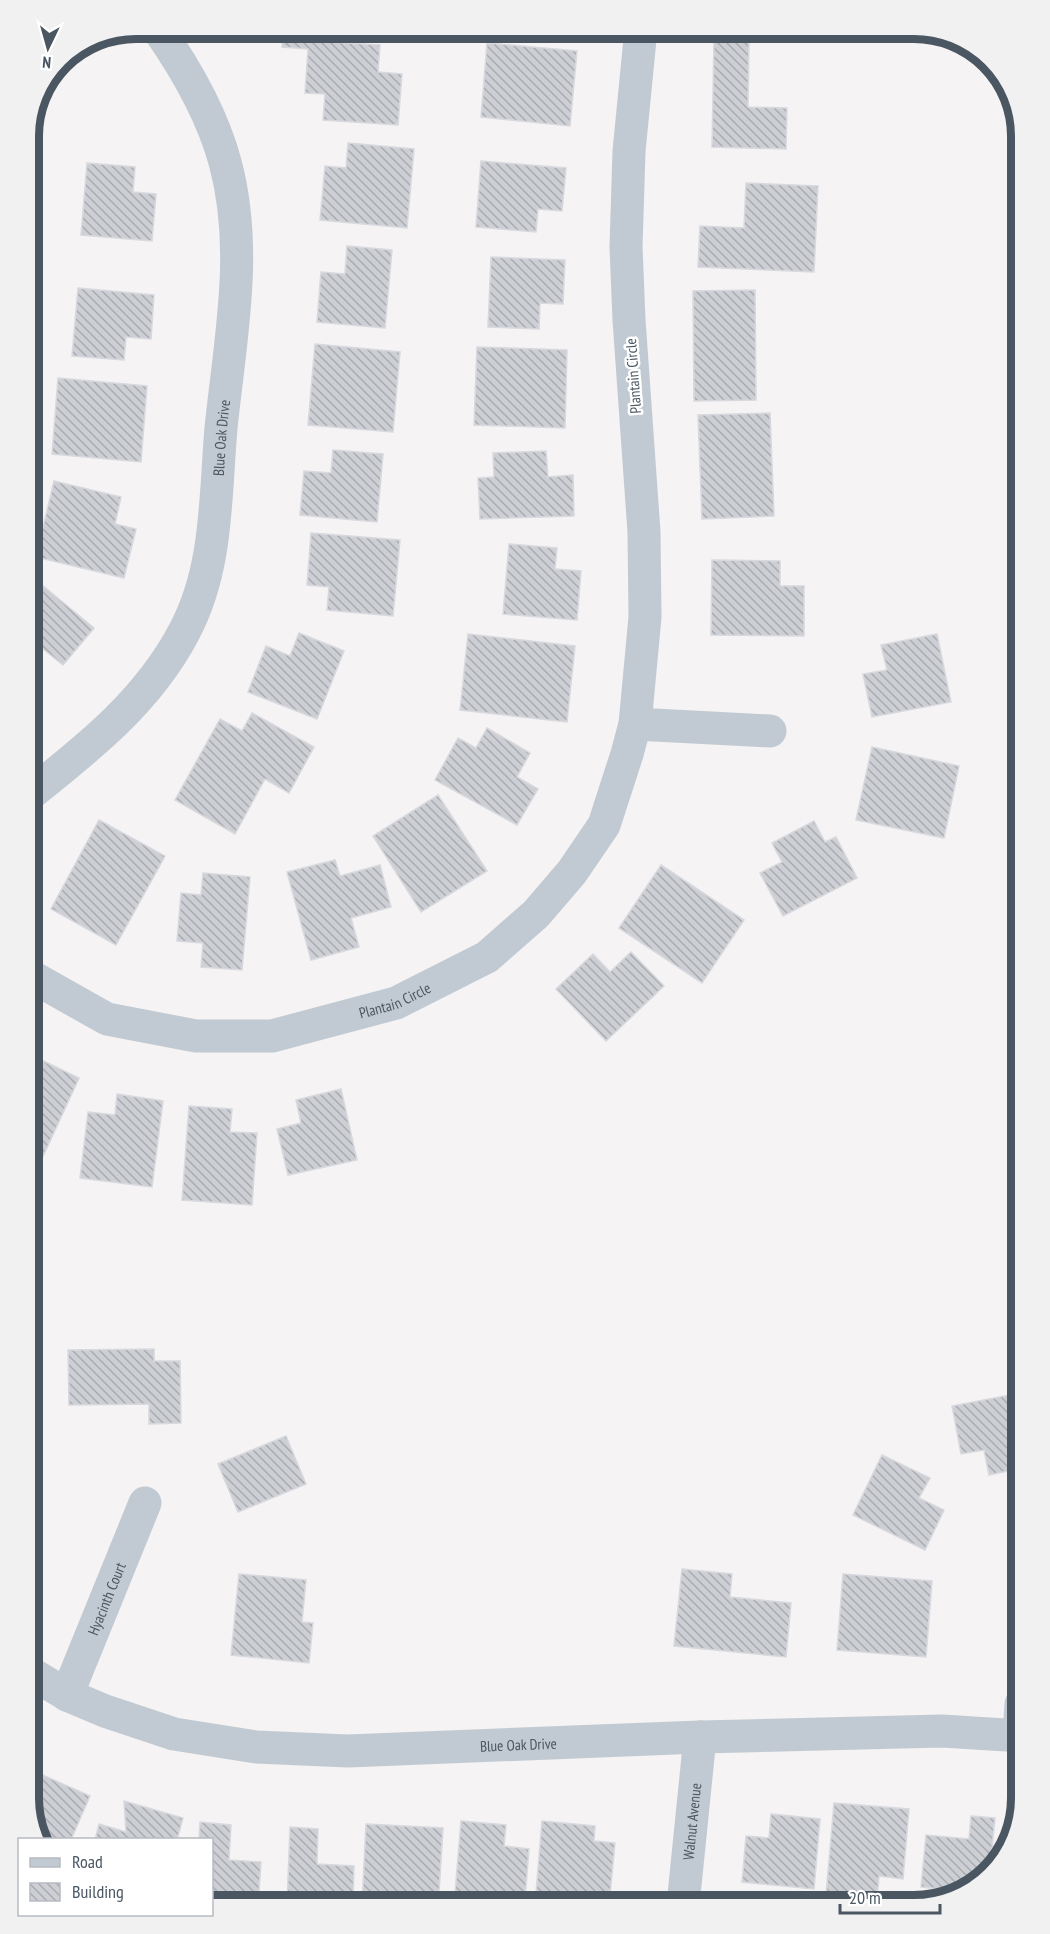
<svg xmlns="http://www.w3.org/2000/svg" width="1050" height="1934" viewBox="0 0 1050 1934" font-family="'PT Sans Narrow',sans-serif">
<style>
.building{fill:url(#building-back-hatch);stroke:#d7d9de;stroke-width:1.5}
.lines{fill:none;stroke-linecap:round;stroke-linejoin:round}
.minor{stroke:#c1cad2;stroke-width:33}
.tertiary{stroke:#c1cad2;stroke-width:33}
.labels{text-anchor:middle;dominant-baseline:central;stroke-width:5;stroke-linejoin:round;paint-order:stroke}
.street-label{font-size:15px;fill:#4a5661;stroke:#fff}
.rim{fill:none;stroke:#4a5661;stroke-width:8}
</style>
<defs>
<pattern id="building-back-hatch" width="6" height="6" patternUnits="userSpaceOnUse" patternTransform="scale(1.5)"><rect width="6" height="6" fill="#cdcfd5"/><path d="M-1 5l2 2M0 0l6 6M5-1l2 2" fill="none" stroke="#a8abb0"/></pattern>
</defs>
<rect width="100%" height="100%" fill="#f5f3f3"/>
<g class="building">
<path d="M284 29H332L331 42 380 45 378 72 402 74 398 125 323 120 325 94 305 93 308 49 282 47Z"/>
<path d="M714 39 749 40 748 107 787 108 786 149 712 147Z"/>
<path d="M487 43 577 51 570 126 481 117Z"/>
<path d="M348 143 414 149 407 228 320 220 325 166 346 168Z"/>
<path d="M481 161 566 168 562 211 538 209 536 232 476 227Z"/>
<path d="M87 163 135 167 133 192 156 194 152 241 81 235Z"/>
<path d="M746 183 818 186 814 272 698 267 700 226 744 228Z"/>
<path d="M347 246 392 250 385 328 317 322 321 272 345 274Z"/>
<path d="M491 257 565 260 563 304 540 303 539 329 488 327Z"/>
<path d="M78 288 154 295 151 339 126 337 124 360 72 356Z"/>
<path d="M755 290 756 400 694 401 693 291Z"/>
<path d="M315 344 400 352 393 432 308 425Z"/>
<path d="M477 347 567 350 565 428 474 425Z"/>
<path d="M58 378 147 386 141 462 52 454Z"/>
<path d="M770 413 774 516 702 519 698 415Z"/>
<path d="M333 450 383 454 377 522 300 515 304 471 331 473Z"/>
<path d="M546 451 548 477 573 475 574 516 480 519 478 478 494 477 493 453Z"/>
<path d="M54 481 121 497 115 524 136 529 124 578 36 557Z"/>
<path d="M311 533 400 540 393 616 327 610 329 587 307 585Z"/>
<path d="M509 544 557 548 555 569 581 571 577 620 503 614Z"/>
<path d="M712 560 780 561V586H804V636L711 635Z"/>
<path d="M36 580 94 628 63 665 43 649 29 666V589Z"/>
<path d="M299 633 344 651 317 719 248 692 266 646 290 656Z"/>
<path d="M468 634 575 646 567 722 460 710Z"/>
<path d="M937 634 951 702 872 717 863 674 887 670 881 645Z"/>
<path d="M252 713 314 747 289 793 265 779 235 834 175 800 220 719 242 731Z"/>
<path d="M487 728 530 753 517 777 538 789 517 825 435 780 458 738 476 748Z"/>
<path d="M872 747 959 766 944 838 856 820Z"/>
<path d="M438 795 487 871 421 912 373 836Z"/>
<path d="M99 820 165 856 116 945 51 909Z"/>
<path d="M814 821 825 842 836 837 857 878 783 916 760 873 782 862 772 843Z"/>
<path d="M335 860 340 876 380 865 391 907 351 918 359 947 311 960 287 872Z"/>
<path d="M661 865 744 920 702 983 619 928Z"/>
<path d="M203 873 250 877 242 970 201 967 203 943 177 941 181 893 201 895Z"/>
<path d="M631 952 664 986 606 1041 556 989 593 954 610 972Z"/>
<path d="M29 1054 79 1078 40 1163 29 1157Z"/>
<path d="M341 1089 357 1160 288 1175 277 1129 301 1123 296 1100Z"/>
<path d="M117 1094 163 1101 152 1187 80 1178 88 1112 115 1115Z"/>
<path d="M189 1106 232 1109 230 1132 257 1133 252 1205 182 1200Z"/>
<path d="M154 1349V1361H180L181 1423 149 1424V1404L69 1405 68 1350Z"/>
<path d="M1021 1393V1468L989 1475 984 1450 961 1454 952 1406Z"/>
<path d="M286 1436 306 1484 238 1512 218 1464Z"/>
<path d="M882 1455 930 1478 919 1498 944 1510 925 1550 853 1515Z"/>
<path d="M29 1481 42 1502 29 1511Z"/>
<path d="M682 1569 732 1574 730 1597 791 1603 786 1657 674 1646Z"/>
<path d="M239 1574 306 1580 302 1622 313 1623 309 1663 231 1655Z"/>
<path d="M843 1574 932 1581 926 1657 837 1650Z"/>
<path d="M29 1769 90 1796 71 1840 37 1839 28 1798Z"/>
<path d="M124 1801 183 1818 177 1840H95L99 1824 126 1832Z"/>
<path d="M834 1803 909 1809 903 1879 879 1876 877 1900 826 1895Z"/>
<path d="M771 1814 820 1819 814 1889 742 1882 746 1836 769 1838Z"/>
<path d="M971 1816 995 1818 990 1868 963 1891 921 1887 926 1835 969 1839Z"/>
<path d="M461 1821 506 1825 504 1846 529 1849 525 1899 455 1893Z"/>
<path d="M542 1821 595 1826 594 1841 615 1843 609 1905H535Z"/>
<path d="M200 1822 231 1825 229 1860 261 1862 258 1905 212 1902V1840H199Z"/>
<path d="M366 1824 443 1828 439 1893 412 1892V1905H362Z"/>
<path d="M290 1827 318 1829 317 1864 354 1866 353 1905H287Z"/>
</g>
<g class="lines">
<g class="minor">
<path d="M635 724 770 731"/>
<path id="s1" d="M29 975 107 1019 196 1036H272L396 1003 487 957 536 914 572 872 604 825 627 754 635 724 645 617 644 532 629 320 626 247 629 151 641 29"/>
<path id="s2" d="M67 1695 145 1503"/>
<path d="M1019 1735 1021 1704"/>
<path id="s3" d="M683 1905 700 1737"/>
</g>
<g class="tertiary">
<path id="s4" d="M29 795C88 748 148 701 184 632 218 569 215 497 221 428 230 340 249 250 225 162 212 114 186 69 158 29"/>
<path id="s5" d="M29 1672 67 1695 105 1711 174 1734 256 1747 348 1751 700 1737 942 1731 1021 1736"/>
</g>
</g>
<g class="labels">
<g class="street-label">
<text transform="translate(633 376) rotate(-94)">Plantain Circle</text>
<text stroke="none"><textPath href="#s4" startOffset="426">Blue Oak Drive</textPath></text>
<text stroke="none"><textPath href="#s1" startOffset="384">Plantain Circle</textPath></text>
<text stroke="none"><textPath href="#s2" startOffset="104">Hyacinth Court</textPath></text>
<text stroke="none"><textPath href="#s5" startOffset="504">Blue Oak Drive</textPath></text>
<text stroke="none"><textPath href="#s3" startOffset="84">Walnut Avenue</textPath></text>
</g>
</g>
<path d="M0 0H1050V1934H0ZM136 39H914A97 97 0 0 1 1011 136V1798A97 97 0 0 1 914 1895H136A97 97 0 0 1 39 1798V136A97 97 0 0 1 136 39Z" fill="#f1f1f2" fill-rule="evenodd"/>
<path class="rim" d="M136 39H914A97 97 0 0 1 1011 136V1798A97 97 0 0 1 914 1895H136A97 97 0 0 1 39 1798V136A97 97 0 0 1 136 39Z"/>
<rect x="18" y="1838" width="195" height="78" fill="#ffffff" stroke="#b7bbc0" stroke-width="1.5"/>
<rect x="30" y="1858" width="30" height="9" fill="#c1cad2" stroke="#b7bbc0" stroke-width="1.5"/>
<text x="72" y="1868" font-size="18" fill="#4a5661">Road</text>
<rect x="30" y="1883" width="30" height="18" fill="url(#building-back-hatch)" stroke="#b7bbc0" stroke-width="1.5"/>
<text x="72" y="1898" font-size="18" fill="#4a5661">Building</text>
<g transform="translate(48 48) rotate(185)" stroke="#ffffff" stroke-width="4.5" paint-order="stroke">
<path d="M0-4.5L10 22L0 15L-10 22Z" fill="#4a5661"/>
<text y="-9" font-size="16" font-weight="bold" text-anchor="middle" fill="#4a5661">N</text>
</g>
<path d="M840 1904v9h100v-9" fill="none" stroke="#4a5661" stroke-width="3"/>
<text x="849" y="1904" font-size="18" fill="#4a5661" stroke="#ffffff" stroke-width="4.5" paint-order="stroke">20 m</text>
</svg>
